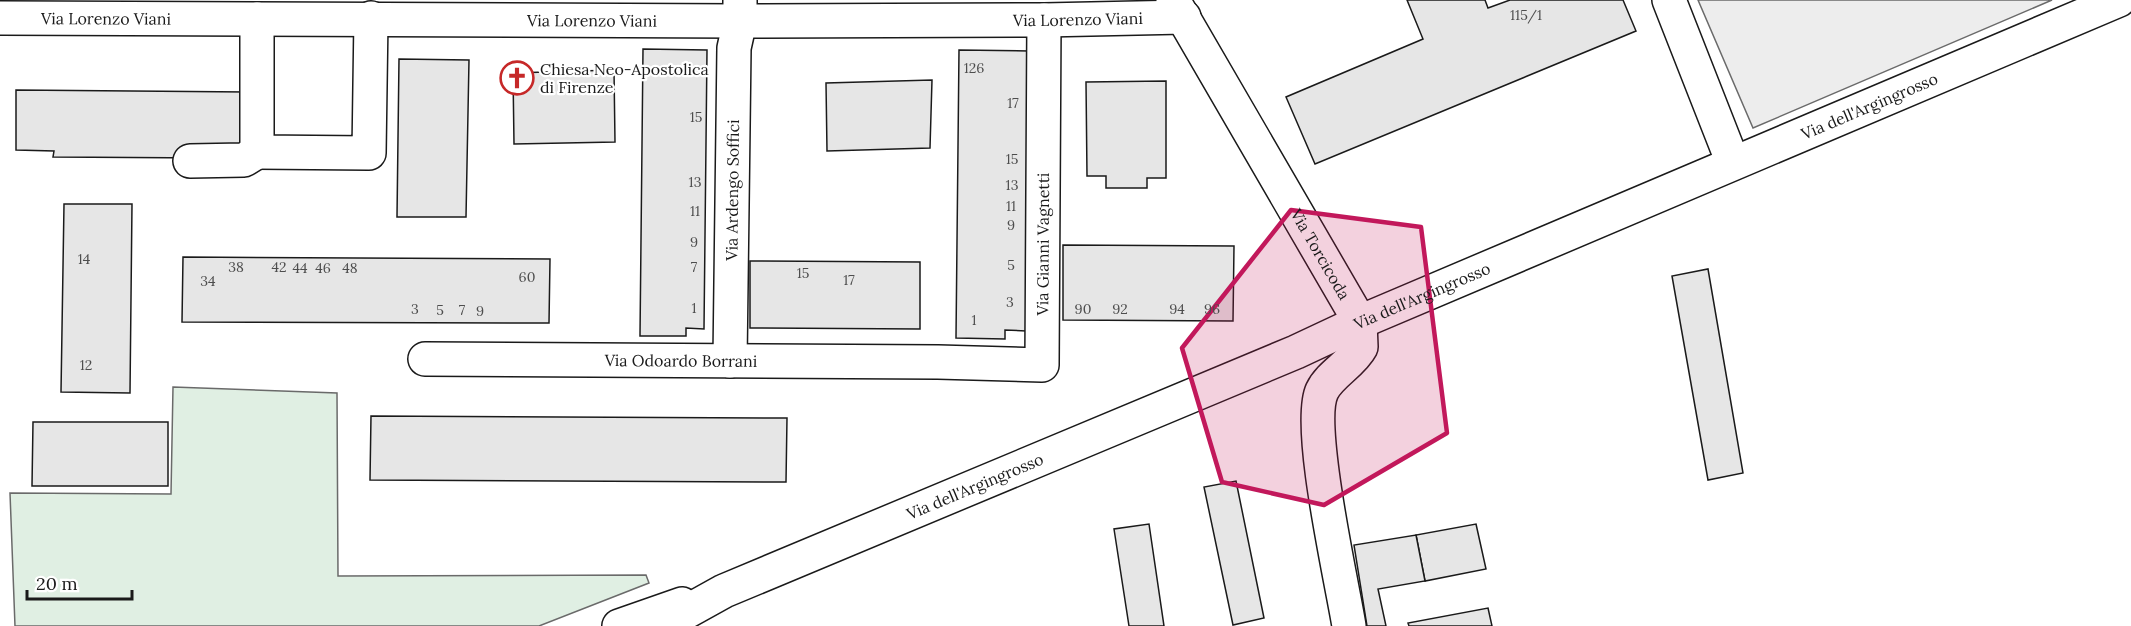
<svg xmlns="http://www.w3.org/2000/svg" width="2131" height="626" viewBox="0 0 2131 626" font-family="Lora,serif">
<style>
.green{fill:#e0efe3;stroke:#6a6a6a;stroke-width:1.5}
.parking{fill:#ededed;stroke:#6a6a6a;stroke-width:1.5}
.building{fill:#e6e6e6;stroke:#1a1a1a;stroke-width:1.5}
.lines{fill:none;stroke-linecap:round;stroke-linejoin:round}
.minor-casing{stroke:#1a1a1a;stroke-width:36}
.minor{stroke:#fff;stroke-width:33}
.marked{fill:#c2185b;fill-opacity:0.2;stroke:#c2185b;stroke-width:4.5;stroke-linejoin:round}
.labels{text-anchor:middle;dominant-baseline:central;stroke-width:4.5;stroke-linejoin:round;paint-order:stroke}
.number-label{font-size:14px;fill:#4d4d4d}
.street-label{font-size:16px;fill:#1a1a1a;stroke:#fff}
.poi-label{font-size:16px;fill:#1a1a1a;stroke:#fff;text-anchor:start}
</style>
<rect width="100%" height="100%" fill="#fff"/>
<path class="green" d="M173 387 337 393 338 576 646 575 649 583 539 626H15L10 493 171 494Z"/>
<path class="parking" d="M1698 0H2052L1753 128Z"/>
<g class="building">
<path d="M1407 0H1485L1488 8 1510 0H1623L1636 31 1315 164 1286 97 1423 39Z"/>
<path d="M643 49 707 50 704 329 686 328V336H640Z"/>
<path d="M959 50 1029 51 1026 331 1005 330V339L956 338Z"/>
<path d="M399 59 469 60 466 217H397Z"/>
<path d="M614 70 615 142 514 144 513 73Z"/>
<path d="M932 80 930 148 827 151 826 83Z"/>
<path d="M1166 81V178H1147V188H1106V176H1087L1086 82Z"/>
<path d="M16 90 247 92 246 153 209 158 53 157 54 151 16 150Z"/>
<path d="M64 204H132L130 393 61 392Z"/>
<path d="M1063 245 1234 246 1233 321 1063 320Z"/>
<path d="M183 257 550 259 549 323 182 322Z"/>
<path d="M750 261 920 262V329L750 328Z"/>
<path d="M1708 269 1743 473 1708 480 1672 276Z"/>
<path d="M371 416 787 418 786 482 370 480Z"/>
<path d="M33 422H168V486H32Z"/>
<path d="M1236 481 1264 618 1233 625 1204 487Z"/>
<path d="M1149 524 1164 626H1129L1114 529Z"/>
<path d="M1476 524 1486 569 1425 581 1416 535Z"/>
<path d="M1416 535 1425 581 1378 589 1386 626H1367L1354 545Z"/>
<path d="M1488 608 1492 626H1409L1408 623Z"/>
</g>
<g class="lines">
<defs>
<g id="minor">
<path id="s1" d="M1173 0 1360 322 1361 347C1352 364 1330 374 1322 391 1306 425 1342 582 1349 626"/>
<path d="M1669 0 1733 163"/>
<path id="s2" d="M0 18 740 21 1044 20 1184 17"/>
<path d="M257 19V152L369 153 371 18"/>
<path d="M190 161 244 160 257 152"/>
<path id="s3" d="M425 359 938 362 1042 365 1044 20"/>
<path id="s4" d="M730 361 734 48 740 21V1"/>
<path d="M619 626 682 604"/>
<path id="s5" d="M661 626 724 591 1296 352 1360 322 2119 0"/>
</g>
</defs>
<use href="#minor" class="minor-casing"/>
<use href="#minor" class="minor"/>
</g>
<path class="marked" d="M1291 210 1421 227 1447 433 1324 505 1222 482 1182 348Z"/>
<defs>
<symbol id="church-ring" viewBox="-11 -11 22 22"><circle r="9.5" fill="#fff" stroke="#c62828" stroke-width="1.5"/><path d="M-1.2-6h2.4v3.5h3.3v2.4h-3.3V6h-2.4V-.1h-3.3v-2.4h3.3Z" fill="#c62828"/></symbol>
</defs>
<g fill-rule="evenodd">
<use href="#church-ring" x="498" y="59" width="38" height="38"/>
</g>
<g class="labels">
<g class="number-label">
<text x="1526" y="15">115/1</text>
<text x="974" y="68">126</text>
<text x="1013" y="103">17</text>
<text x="696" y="117">15</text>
<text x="1012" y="159">15</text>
<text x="695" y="182">13</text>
<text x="1012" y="185">13</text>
<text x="1011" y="206">11</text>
<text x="695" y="211">11</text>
<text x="1011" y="225">9</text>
<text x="694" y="242">9</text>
<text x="84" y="259">14</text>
<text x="1011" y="265">5</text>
<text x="236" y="267">38</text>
<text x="279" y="267">42</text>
<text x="694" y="267">7</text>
<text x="300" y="268">44</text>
<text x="323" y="268">46</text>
<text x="350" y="268">48</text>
<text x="803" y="273">15</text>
<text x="527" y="277">60</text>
<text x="849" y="280">17</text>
<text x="208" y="281">34</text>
<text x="1010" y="302">3</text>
<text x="694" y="308">1</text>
<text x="415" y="309">3</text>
<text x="1083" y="309">90</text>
<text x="1120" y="309">92</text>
<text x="1177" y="309">94</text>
<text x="1212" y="309">96</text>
<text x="440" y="310">5</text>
<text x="462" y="310">7</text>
<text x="480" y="311">9</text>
<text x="974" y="320">1</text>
<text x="86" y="365">12</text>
</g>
<g class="street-label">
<text stroke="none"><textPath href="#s2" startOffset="106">Via Lorenzo Viani</textPath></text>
<text stroke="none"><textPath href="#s2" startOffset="1078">Via Lorenzo Viani</textPath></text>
<text stroke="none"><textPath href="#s2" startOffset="592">Via Lorenzo Viani</textPath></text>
<text stroke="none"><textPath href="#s5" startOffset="1316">Via dell'Argingrosso</textPath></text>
<text stroke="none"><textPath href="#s4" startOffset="171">Via Ardengo Soffici</textPath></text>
<text stroke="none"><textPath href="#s3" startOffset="738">Via Gianni Vagnetti</textPath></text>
<text stroke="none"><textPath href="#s1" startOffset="294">Via Torcicoda</textPath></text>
<text stroke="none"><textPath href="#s5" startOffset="830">Via dell'Argingrosso</textPath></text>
<text stroke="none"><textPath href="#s3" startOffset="256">Via Odoardo Borrani</textPath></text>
<text stroke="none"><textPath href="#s5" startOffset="344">Via dell'Argingrosso</textPath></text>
</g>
<g class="poi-label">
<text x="540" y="69">Chiesa Neo-Apostolica<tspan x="540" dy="18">di Firenze</tspan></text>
</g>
</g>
<path d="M27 590v9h105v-9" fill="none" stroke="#1a1a1a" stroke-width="3"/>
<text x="36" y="590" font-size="18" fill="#1a1a1a" stroke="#ffffff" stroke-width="4.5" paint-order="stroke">20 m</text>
</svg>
